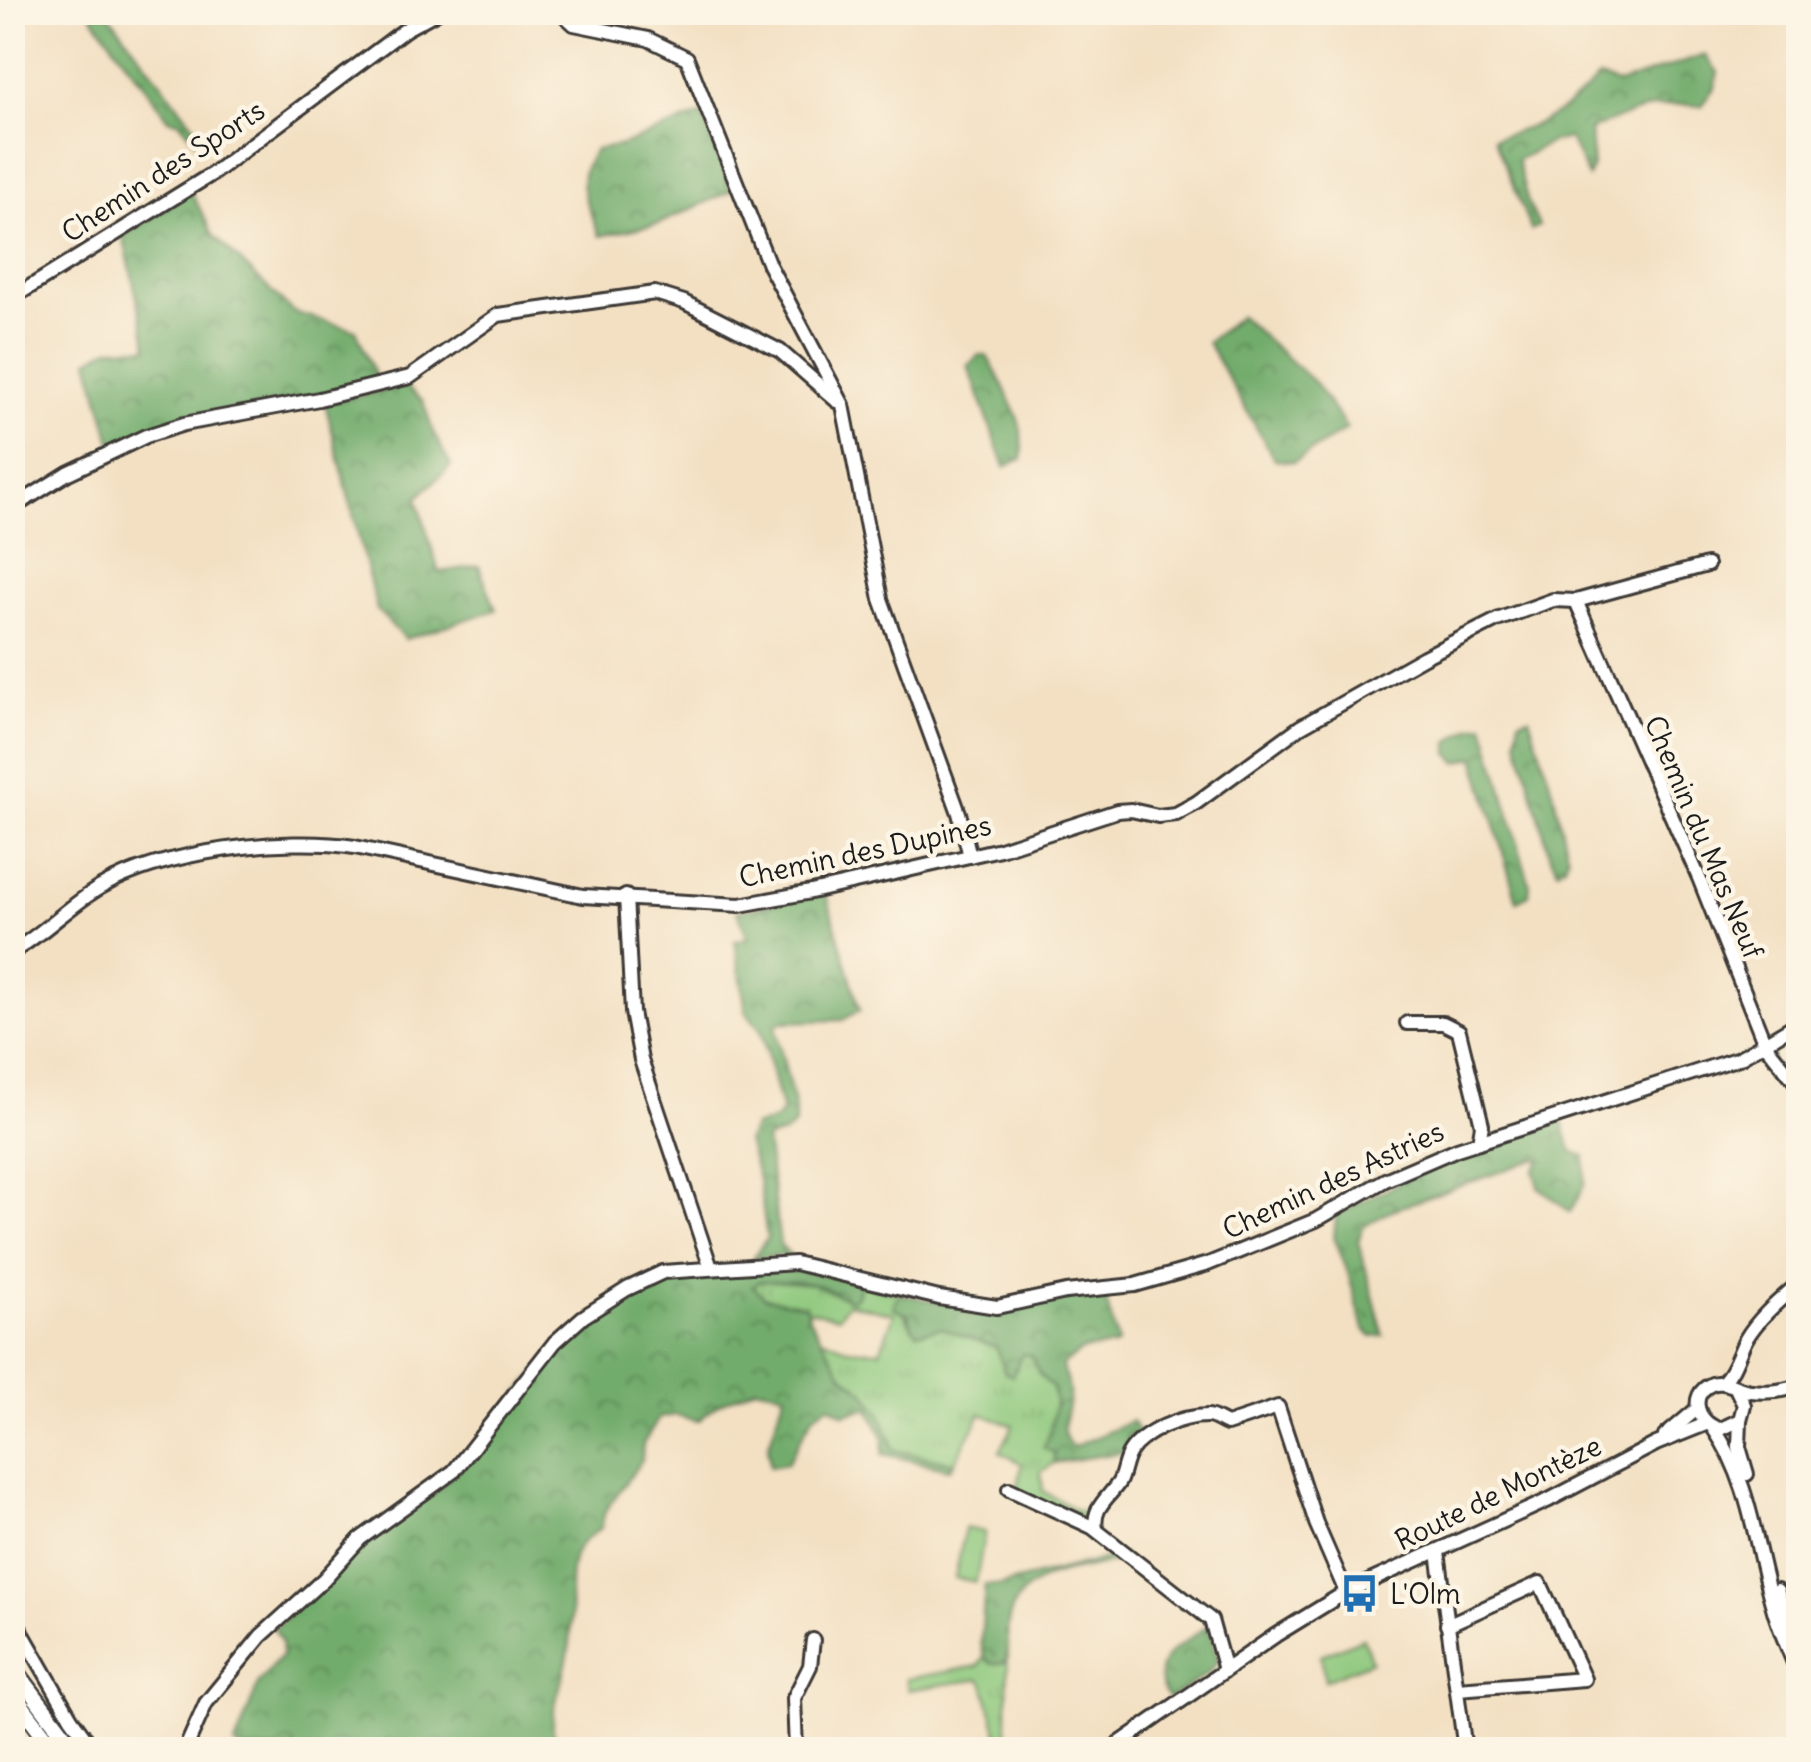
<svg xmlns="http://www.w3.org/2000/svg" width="1811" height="1762" viewBox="0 0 1811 1762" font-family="Delius,sans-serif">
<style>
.grass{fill:url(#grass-tufts);stroke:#55724c;stroke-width:2.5}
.forest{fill:url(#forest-crowns);stroke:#476444;stroke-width:2.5}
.garden{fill:#8ec87d;stroke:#55724c;stroke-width:2.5}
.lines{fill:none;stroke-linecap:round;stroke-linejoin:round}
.minor-casing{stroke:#3c3935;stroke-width:18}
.major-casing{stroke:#3c3935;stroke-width:20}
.minor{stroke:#fff;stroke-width:12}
.major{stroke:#fff;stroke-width:15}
.labels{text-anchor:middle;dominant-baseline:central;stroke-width:9;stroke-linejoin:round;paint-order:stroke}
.street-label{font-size:28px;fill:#1c1c1c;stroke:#fcf5e5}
.poi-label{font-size:28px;fill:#1c1c1c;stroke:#fcf5e5;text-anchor:start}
</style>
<defs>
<pattern id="grass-tufts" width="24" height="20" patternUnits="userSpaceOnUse" patternTransform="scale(2.5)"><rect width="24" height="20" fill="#8ec87d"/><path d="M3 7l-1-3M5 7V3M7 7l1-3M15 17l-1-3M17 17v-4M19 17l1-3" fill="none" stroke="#7aab6b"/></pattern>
<pattern id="forest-crowns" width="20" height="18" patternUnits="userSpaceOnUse" patternTransform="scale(2.5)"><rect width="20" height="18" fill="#72ac6c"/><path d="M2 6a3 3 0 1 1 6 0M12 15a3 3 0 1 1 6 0" fill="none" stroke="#5d8b58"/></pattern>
</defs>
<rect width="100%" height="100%" fill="#fcf5e5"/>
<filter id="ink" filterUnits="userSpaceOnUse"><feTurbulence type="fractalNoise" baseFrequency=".01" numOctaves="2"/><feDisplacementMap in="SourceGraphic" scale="20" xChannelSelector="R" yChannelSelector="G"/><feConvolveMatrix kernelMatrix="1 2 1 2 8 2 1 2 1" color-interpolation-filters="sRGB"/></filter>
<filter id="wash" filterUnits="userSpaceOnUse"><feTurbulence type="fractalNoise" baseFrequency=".0048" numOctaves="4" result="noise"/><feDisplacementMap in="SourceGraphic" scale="40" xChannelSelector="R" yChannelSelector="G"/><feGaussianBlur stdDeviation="2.25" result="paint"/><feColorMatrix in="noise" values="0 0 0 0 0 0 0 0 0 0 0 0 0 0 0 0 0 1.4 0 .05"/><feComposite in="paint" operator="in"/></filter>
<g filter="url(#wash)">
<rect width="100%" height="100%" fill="#f3e0c3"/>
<g class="grass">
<path d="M759 1280 814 1284 837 1295 857 1296 860 1283 901 1294 902 1310 913 1329C923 1330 929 1329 939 1328 948 1328 988 1343 997 1348L1006 1373 1022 1353 1032 1356 1039 1374 1053 1388 1055 1403 1050 1449 1055 1455 1054 1463 1041 1472 1043 1491 1079 1512 1087 1511 1095 1503 1091 1522 1017 1492 1022 1464 1000 1452 1013 1425 981 1414 954 1463 894 1450C884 1413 873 1403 847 1378 836 1367 828 1350 820 1337L849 1349 880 1351 894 1314 848 1303 838 1317 807 1310 805 1305 765 1298 753 1287Z"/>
<path d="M984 1657 992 1664 1005 1662 1008 1657 1007 1729 1010 1749H1002L984 1684 980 1679 908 1690 906 1679 978 1666Z"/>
</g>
<g class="forest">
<path d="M90 13H108L208 144 201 147 179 121 169 119Z"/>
<path d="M1705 55 1718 72 1715 87 1701 106C1659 100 1629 114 1590 130L1593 166 1588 177 1569 138 1552 142 1517 160 1528 203 1539 226 1531 230 1494 138C1544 126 1562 113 1599 78L1618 84Z"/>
<path d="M702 114 731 191 658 224 600 236C587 202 570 181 595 150L622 145Z"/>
<path d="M191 192 214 236 293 312 356 330 378 382 153 429 112 445 89 360 109 348 148 347 123 236Z"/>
<path d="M1240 316 1314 382 1347 429 1294 462 1275 460 1207 342Z"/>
<path d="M979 355 987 356C1003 386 1028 424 1022 459L1005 467 968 366Z"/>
<path d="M405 386 423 401 433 432 451 466 417 498 439 572 479 566 496 610 405 639 377 610 325 403Z"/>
<path d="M1529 717 1553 790 1568 857 1565 865 1558 870 1550 856 1517 738 1519 720Z"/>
<path d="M1484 724 1530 885 1529 895 1517 901 1475 757 1458 762 1449 754V742L1471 727Z"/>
<path d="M826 893 860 1010 843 1020 781 1022 775 1026 795 1108V1125L784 1134 766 1139 780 1244 790 1255 753 1258 767 1238 759 1183 747 1141 753 1127 774 1121 782 1113 761 1030 746 1012 735 941 748 938 737 911Z"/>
<path d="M1563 1121 1571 1151 1585 1156V1184L1570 1212 1539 1187 1534 1170 1541 1160 1536 1159 1392 1210 1363 1227 1358 1241 1384 1336 1372 1337 1364 1329 1347 1270 1334 1237 1336 1215C1408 1175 1484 1144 1563 1121Z"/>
<path d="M795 1269 860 1283 857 1296 852 1300C840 1298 832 1290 820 1286 800 1279 779 1282 759 1281L753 1286 765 1298 805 1305 810 1320 844 1376 864 1391 881 1414 894 1450 954 1463 950 1469 883 1454 884 1439 868 1408 844 1414 829 1405 813 1416 787 1464 770 1467 768 1447 785 1393 755 1387 718 1404 698 1421 676 1415 659 1418 643 1444 642 1460 605 1511 601 1528C590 1536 579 1542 574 1556 565 1586 575 1619 569 1650 563 1689 547 1707 555 1749L243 1750 235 1745 259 1682 282 1655 281 1641 274 1629 358 1546 441 1487 549 1357 586 1322 658 1279Z"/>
<path d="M1104 1293 1118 1343 1114 1346 1083 1350 1062 1365C1063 1375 1068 1381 1069 1390 1072 1412 1053 1430 1073 1447L1132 1421 1141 1436 1134 1440 1131 1434 1127 1435 1130 1442 1123 1452 1054 1463 1055 1454 1043 1447 1050 1432 1055 1403 1053 1388 1039 1374 1032 1356 1022 1354 1013 1376 1005 1373 997 1348 941 1328 918 1333 913 1329 908 1315 894 1308 895 1300 901 1294 993 1314 1064 1297Z"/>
<path d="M1124 1554 1114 1562C1073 1572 1016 1572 1008 1624 1006 1637 1011 1650 1005 1662L992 1664 984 1657 981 1642 985 1585H1001Z"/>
<path d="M1209 1624 1218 1662 1207 1674 1169 1699C1140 1658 1186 1645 1209 1624Z"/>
</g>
<g class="garden">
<path d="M965 1528 985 1532 976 1582 955 1578Z"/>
<path d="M1363 1638 1372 1661 1325 1680 1321 1655Z"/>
</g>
</g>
<g filter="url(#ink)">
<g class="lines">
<defs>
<g id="minor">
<path d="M561 12 574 24 648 39 687 58 769 265 843 405 881 599 959 813 970 856"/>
<path d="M12 298 212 174 406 29 437 12"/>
<path d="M12 508 68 473 146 436 184 424 319 399 410 377 498 315 655 293 684 302 780 351 837 401"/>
<path d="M1576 601 1699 878 1765 1044 1798 1085"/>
<path d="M626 896 632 1012 641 1060 711 1268"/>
<path d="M12 952C43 934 69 906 99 888 162 851 284 836 355 847L583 896 740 905 811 892 1000 849 1117 811 1131 810 1158 816 1176 814 1196 803 1300 727 1424 657 1497 620 1553 600 1576 601 1707 565"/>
<path d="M1407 1023H1443L1459 1031 1482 1125 1479 1142"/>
<path d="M1723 1382C1735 1370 1738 1354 1746 1339 1759 1317 1780 1300 1798 1284"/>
<path d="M1736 1388 1744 1405 1740 1420 1721 1429C1699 1426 1686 1395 1712 1384 1726 1379 1737 1390 1751 1391 1767 1393 1783 1391 1798 1386"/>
<path d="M1740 1420 1739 1447 1747 1474"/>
<path d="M1714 1429C1751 1483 1755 1546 1773 1607 1779 1630 1790 1652 1798 1673"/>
<path d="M1665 1436 1698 1408"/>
<path d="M1009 1489 1092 1527 1211 1620 1225 1670"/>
<path d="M1096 1529C1092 1507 1108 1499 1119 1482 1124 1472 1124 1461 1130 1452 1144 1431 1182 1416 1207 1416 1215 1416 1220 1422 1227 1424L1278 1407 1316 1523 1346 1592"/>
<path d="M1438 1552 1465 1750"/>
<path d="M1777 1590 1796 1647"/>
<path d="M12 1615 71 1718 94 1750"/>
<path d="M1447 1625 1540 1583 1584 1679 1458 1689"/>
<path d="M185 1750 206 1703 261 1636 324 1579 360 1539 454 1471 555 1342 583 1317 627 1289 663 1272 795 1263 939 1298 997 1307 1066 1292 1135 1285 1208 1264 1316 1220 1385 1180 1457 1149 1739 1058 1798 1023"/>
<path d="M796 1750 794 1698 810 1666 813 1640"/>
<path d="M1110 1750 1276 1635 1346 1592 1549 1500 1656 1444 1706 1424"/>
</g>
<g id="major">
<path d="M12 1666 75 1750"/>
<path d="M12 1693 55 1750"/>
</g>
</defs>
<use href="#minor" class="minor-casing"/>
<use href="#major" class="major-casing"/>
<use href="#minor" class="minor"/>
<use href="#major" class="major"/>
</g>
</g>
<defs>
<symbol id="bus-bare" viewBox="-9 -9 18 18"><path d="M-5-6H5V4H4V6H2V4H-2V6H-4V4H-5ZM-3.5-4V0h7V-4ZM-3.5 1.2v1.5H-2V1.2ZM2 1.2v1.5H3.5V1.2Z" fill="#1f6fb2" stroke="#fcf5e5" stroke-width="2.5" paint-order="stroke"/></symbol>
</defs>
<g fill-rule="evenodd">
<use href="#bus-bare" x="1332" y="1566" width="55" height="55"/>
</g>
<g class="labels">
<g class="street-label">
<text transform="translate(163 171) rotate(-33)">Chemin des Sports</text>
<text transform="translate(1704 837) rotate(67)">Chemin du Mas Neuf</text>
<text transform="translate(865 851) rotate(-12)">Chemin des Dupines</text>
<text transform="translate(1333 1180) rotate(-25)">Chemin des Astries</text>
<text transform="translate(1498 1493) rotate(-26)">Route de Montèze</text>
</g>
<g class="poi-label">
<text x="1390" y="1594">L'Olm</text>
</g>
</g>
<rect width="1811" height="1762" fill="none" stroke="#fcf5e5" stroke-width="50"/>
</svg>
